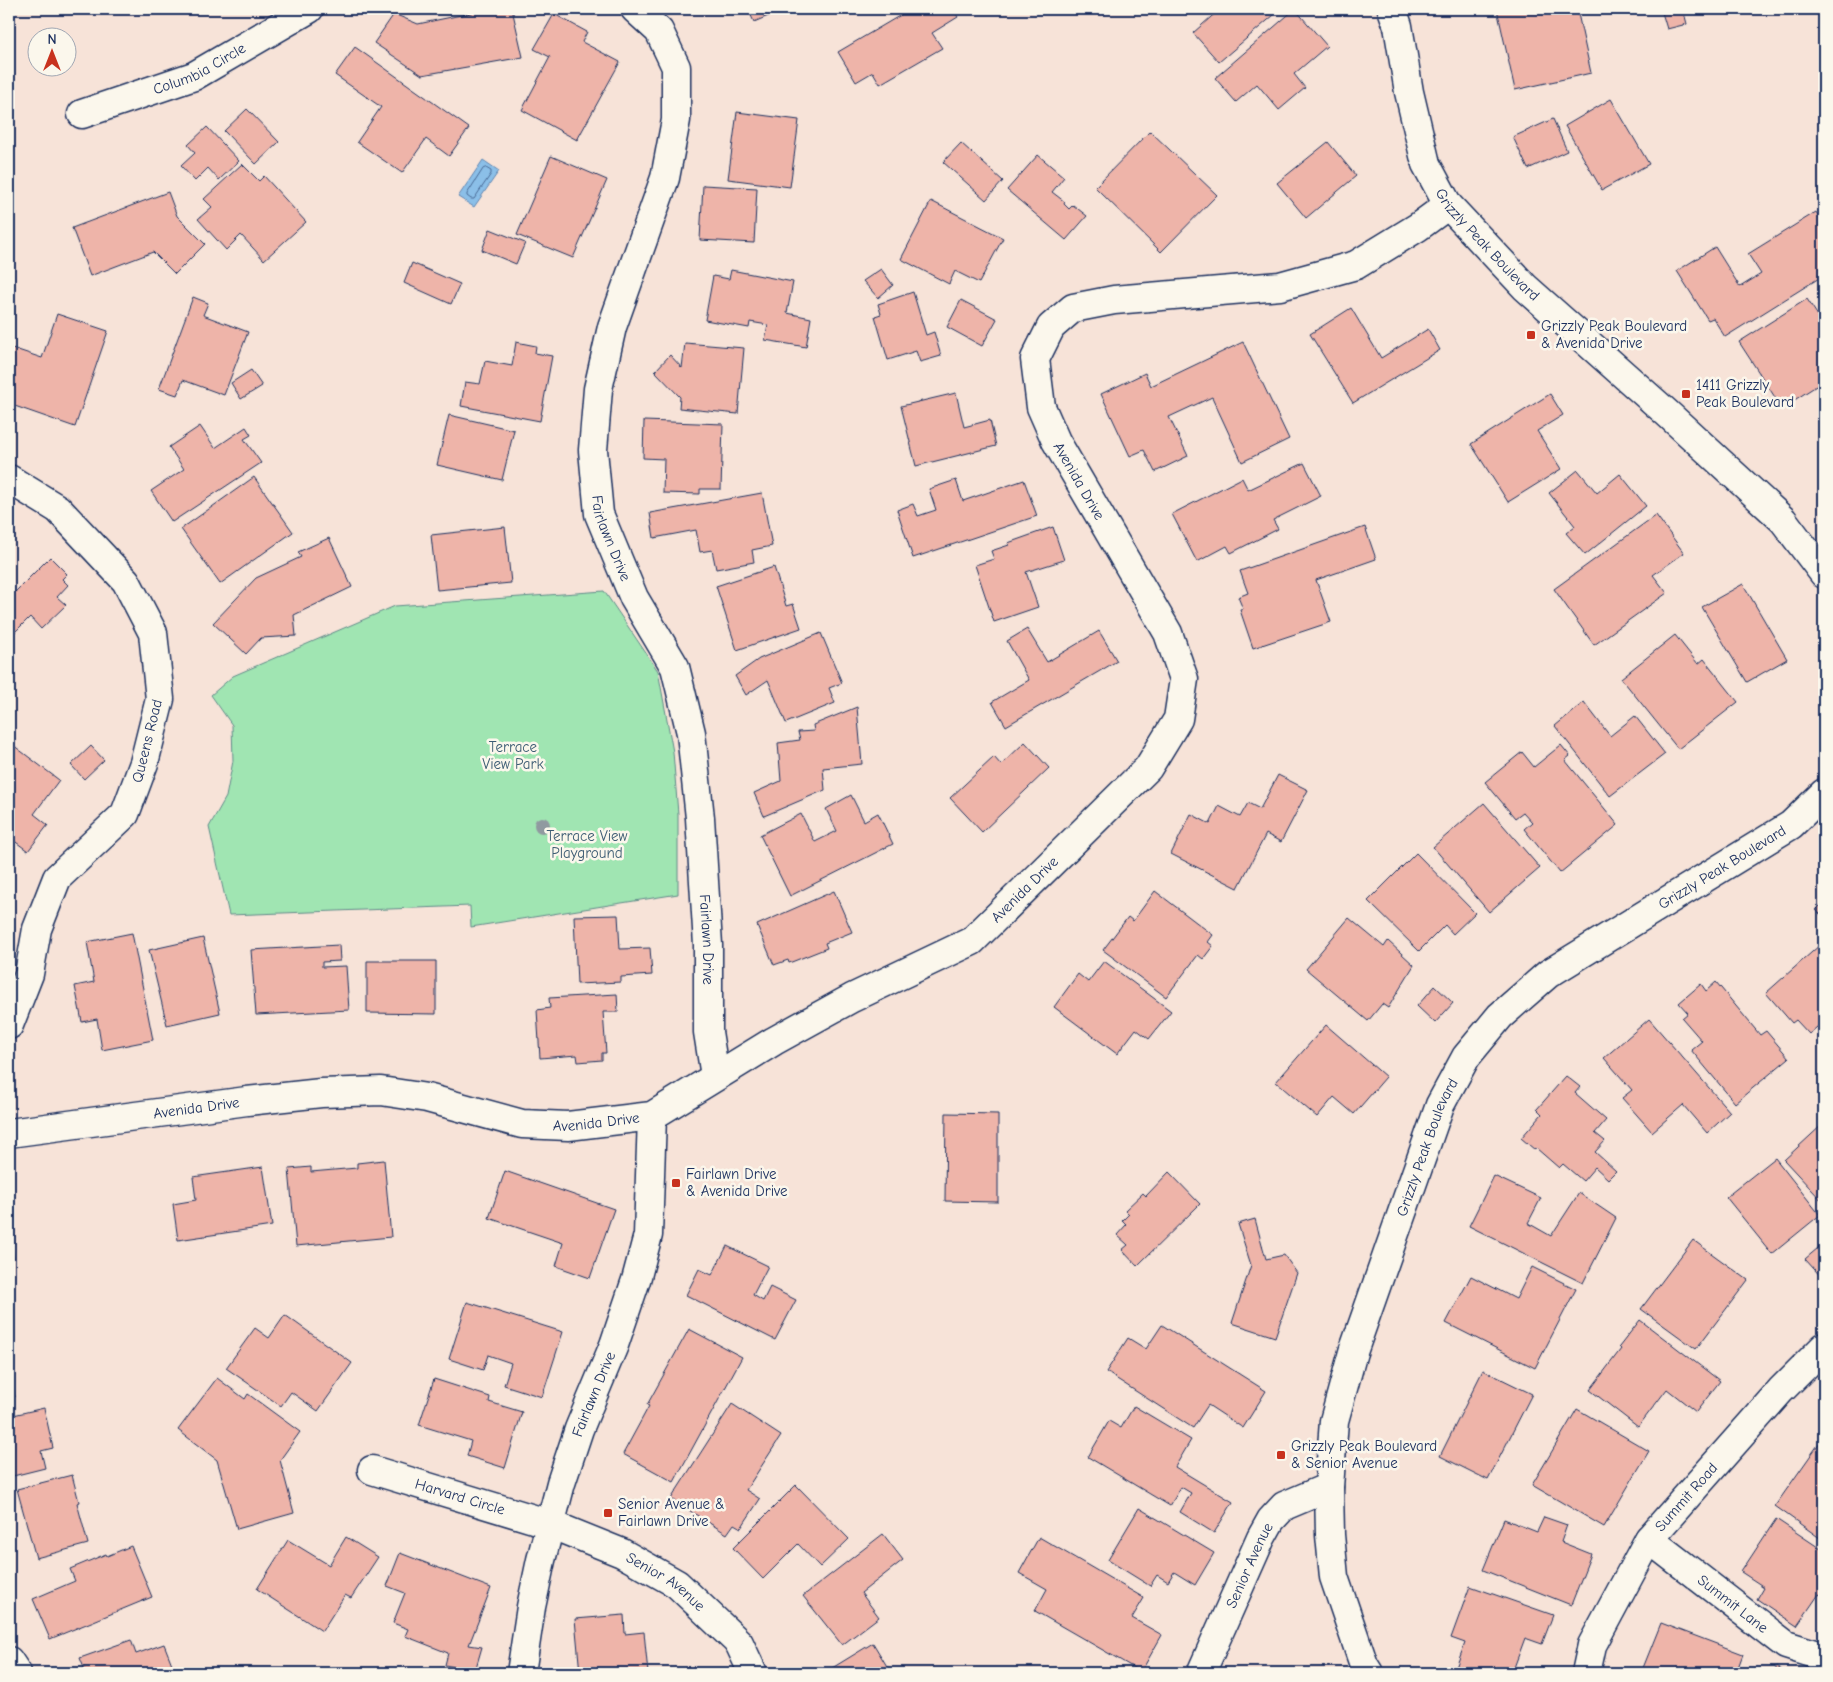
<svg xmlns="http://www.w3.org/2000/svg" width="1833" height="1682" viewBox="0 0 1833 1682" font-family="'Comic Neue',sans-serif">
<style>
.green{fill:#a0e5b2;stroke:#5e8a88}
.water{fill:#8bbfe8;stroke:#5e85b1}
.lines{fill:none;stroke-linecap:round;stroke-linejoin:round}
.shore{stroke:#486995;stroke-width:1}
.building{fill:#eeb4a9;stroke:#1b2f5e}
.minor-casing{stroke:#1b2f5e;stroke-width:31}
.minor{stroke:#fbf7ec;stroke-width:28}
.tree{fill:#9099a0}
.poi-dot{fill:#c8321e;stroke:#fbf7ec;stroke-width:2}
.labels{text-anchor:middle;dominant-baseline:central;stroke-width:5;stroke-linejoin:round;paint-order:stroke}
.street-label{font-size:15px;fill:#1b2f5e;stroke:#fbf7ec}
.poi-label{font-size:15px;fill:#1b2f5e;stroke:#fbf7ec;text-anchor:start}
.park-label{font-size:15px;fill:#3c5c73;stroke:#fbf7ec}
</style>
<rect width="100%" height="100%" fill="#f7e3d8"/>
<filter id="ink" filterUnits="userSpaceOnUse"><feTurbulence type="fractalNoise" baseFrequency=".02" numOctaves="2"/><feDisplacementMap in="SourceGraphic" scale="10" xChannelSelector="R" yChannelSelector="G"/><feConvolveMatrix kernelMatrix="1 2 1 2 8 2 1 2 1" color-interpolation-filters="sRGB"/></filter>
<g filter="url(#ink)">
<path class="green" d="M604 591 658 671 673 752 678 814V894L471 927 470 906 229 915 209 827 226 797 233 761 232 725 211 695 233 676 395 606Z"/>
<path class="water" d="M483 160 499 171 474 207 458 197Z"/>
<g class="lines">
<path class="shore" d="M486 168 491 171V174L474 199H471L467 196V194L483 169Z"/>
</g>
<g class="building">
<path d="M490 9H512L523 57 422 75 374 43 394 14 418 24Z"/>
<path d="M748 9H785L754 22Z"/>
<path d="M911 9H953L958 17 932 33 942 48 880 84 873 72 856 82 838 52Z"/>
<path d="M1220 9H1281L1219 62 1193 33Z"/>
<path d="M1295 9 1327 46 1294 74 1305 88 1279 110 1257 84 1236 102 1215 78Z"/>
<path d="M1497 9H1577L1591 73 1515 90Z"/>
<path d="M1661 9H1683L1687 24 1667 29Z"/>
<path d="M1761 9H1785L1763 14Z"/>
<path d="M1805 9H1824V10L1806 14Z"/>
<path d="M554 14 587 32 582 42 620 62 577 140 522 110 550 57 534 49Z"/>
<path d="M355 47 469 128 449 156 426 139 402 173 357 142 381 107 335 75Z"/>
<path d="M1611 99 1649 164 1602 190 1565 126Z"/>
<path d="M247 109 279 142 256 164 224 131Z"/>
<path d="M737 112 799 120 790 187 728 179Z"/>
<path d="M1553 119 1567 151 1528 169 1513 137Z"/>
<path d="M207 127 239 161 219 180 208 168 195 181 181 166 195 153 188 145Z"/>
<path d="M1150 131 1217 195 1161 252 1095 187Z"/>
<path d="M1328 142 1356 176 1306 218 1277 183Z"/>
<path d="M961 143 1003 181 986 200 943 162Z"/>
<path d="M1038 155 1064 177 1052 192 1065 202 1064 204 1069 209 1073 205 1087 216 1066 240 1007 190Z"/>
<path d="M551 156 607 180 573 258 517 235Z"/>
<path d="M242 164 259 181 264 176 306 222 264 260 241 235 226 250 198 219 212 207 204 199Z"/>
<path d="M703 185 757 188 754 243 700 240Z"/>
<path d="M168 192 177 216 205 244 175 274 153 252 90 276 72 228Z"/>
<path d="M931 201 1003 238 979 283 955 271 949 284 901 259Z"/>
<path d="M1816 212 1824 225V275L1725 337 1713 318 1708 320 1677 271 1715 247 1740 287 1761 274 1748 254Z"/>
<path d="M490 229 525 243 516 264 482 250Z"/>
<path d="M412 263 460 284 451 304 404 283Z"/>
<path d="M881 269 893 285 878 298 863 281Z"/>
<path d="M731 270 793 282 787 313 811 318 806 347 765 340 768 325 750 322 749 328 705 320 713 276 729 279Z"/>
<path d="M913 292 926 335 934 332 941 356 920 362 916 351 888 360 875 316 881 314 878 304Z"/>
<path d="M193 297 208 303 203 315 248 332 224 395 183 380 177 395 159 389Z"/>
<path d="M1807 299 1824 325V381L1782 408 1739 342Z"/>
<path d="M961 300 997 319 982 346 947 327Z"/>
<path d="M1351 308 1381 358 1428 329 1440 350 1353 403 1310 334Z"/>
<path d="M57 314 108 331 75 427 9 404V347L42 358Z"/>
<path d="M516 342 536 346 535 353 552 356 540 421 461 406 465 382 480 384 485 361 512 366Z"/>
<path d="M1243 342 1289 439 1242 462 1212 397 1169 417 1188 456 1155 472 1144 450 1130 456 1101 394 1145 373 1151 386Z"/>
<path d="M685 343 744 348 738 414 679 408 680 397 655 371 670 355 682 368Z"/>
<path d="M251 370 262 386 241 399 231 383Z"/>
<path d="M956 393 964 427 990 420 996 446 916 466 901 406Z"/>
<path d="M1550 394 1563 415 1537 431 1561 469 1508 502 1471 444Z"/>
<path d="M449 415 514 430 502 480 437 465Z"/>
<path d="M644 421 723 424 721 489H700V494L663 493 664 459 643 458Z"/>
<path d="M200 426 215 448 246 427 251 435 244 439 261 463 172 522 151 491 184 469 169 447Z"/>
<path d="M1304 463 1321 496 1273 520 1278 529 1231 553 1227 546 1197 562 1172 514 1242 478 1248 490Z"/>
<path d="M1578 470 1597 493 1620 474 1646 506 1585 555 1566 533 1575 526 1549 493Z"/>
<path d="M254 477 293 532 220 584 181 529Z"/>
<path d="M956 480 963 501 1024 480 1037 516 913 558 897 510 913 504 918 516 936 510 929 489Z"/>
<path d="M762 493 772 546 752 550 754 562 716 569 712 550 700 552 696 530 654 538 650 513Z"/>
<path d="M1656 515 1684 553 1653 575 1667 593 1594 645 1554 589Z"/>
<path d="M505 527 511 583 437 590 431 535Z"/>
<path d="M1053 527 1064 560 1026 572 1038 607 994 622 975 565 994 559 991 551 1009 545 1008 543Z"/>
<path d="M1365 527 1376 559 1316 580 1331 622 1253 648 1240 610 1243 609 1238 597 1248 593 1240 571Z"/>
<path d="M329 538 352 587 294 615 296 636 261 638 246 654 213 623 256 578 301 557 298 552Z"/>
<path d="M50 557 67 574 62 579 68 585 57 597 66 605 41 629 30 617 13 634 9 630V598Z"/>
<path d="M774 567 786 606 793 604 801 628 737 650 716 586Z"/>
<path d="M1743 584 1787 659 1747 682 1702 607Z"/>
<path d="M1027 629 1047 662 1099 631 1117 661 1006 726 992 702 1029 680 1007 641Z"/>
<path d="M821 633 842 683 829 688 835 703 786 723 768 680 746 695 735 676 759 659Z"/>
<path d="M1675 635 1698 664 1704 659 1738 702 1678 749 1621 678Z"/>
<path d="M1584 702 1610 736 1635 716 1665 754 1610 796 1555 726Z"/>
<path d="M857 707 862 764 823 768 825 790 764 816 754 793 781 781 778 743 800 740 798 732 814 731 813 725Z"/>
<path d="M9 742 59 780 34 814 48 825 28 851 9 837Z"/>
<path d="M1025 742 1049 768 982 832 950 798 994 757 1001 765Z"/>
<path d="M1561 745 1570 756 1565 760 1618 825 1560 873 1524 829 1532 822 1523 812 1515 818 1485 782 1522 752 1534 767Z"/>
<path d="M91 746 104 760 84 779 71 765Z"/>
<path d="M1278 775 1308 790 1281 842 1266 834 1238 888 1171 854 1191 814 1210 824 1219 806 1240 817 1248 803 1260 809Z"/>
<path d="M851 795 864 821 878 813 893 844 790 896 760 835 801 814 815 842 837 831 826 809Z"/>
<path d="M1484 803 1540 868 1489 912 1433 847Z"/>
<path d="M9 850 14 854 9 860Z"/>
<path d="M1416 853 1475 913 1453 934 1445 925 1419 951 1368 901Z"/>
<path d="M834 891 852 932 825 943 827 948 789 963 788 960 774 965 757 925Z"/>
<path d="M1155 891 1213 935 1208 942 1213 946 1203 959 1198 955 1166 997 1103 950 1128 917 1133 921Z"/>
<path d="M1824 902V918L1816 910Z"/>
<path d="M618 915 620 949 650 948 652 975 621 977V982L577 984 574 916Z"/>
<path d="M1349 918 1384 947 1388 941 1414 965 1388 1008 1382 1004 1368 1021 1306 969Z"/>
<path d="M132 933 153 1040 102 1050 97 1019 82 1022 75 986 94 982 87 942Z"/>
<path d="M203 938 220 1013 167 1025 149 950Z"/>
<path d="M1821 944 1824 948V1021L1809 1034 1796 1020 1792 1023 1766 993Z"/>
<path d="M339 945 340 961 322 962V967L346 966 349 1010 256 1015 251 950Z"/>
<path d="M367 961H436V1014L367 1013Z"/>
<path d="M1104 961 1171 1011 1149 1039 1136 1029 1117 1054 1054 1007 1078 974 1088 982Z"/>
<path d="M1716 982 1760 1035 1766 1031 1789 1058 1735 1103 1691 1050 1702 1041 1682 1018 1688 1013 1679 1003 1701 984 1706 991Z"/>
<path d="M1435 986 1453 1003 1435 1023 1417 1006Z"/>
<path d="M617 994 618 1012H603L606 1053H602V1060L578 1062 577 1055 540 1058 537 1010 550 1008 549 998Z"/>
<path d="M1649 1019 1730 1112 1707 1133 1683 1105 1652 1132 1622 1098 1632 1090 1604 1058Z"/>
<path d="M1326 1025 1386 1077 1354 1114 1334 1097 1317 1117 1276 1082Z"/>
<path d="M1566 1076 1580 1087 1575 1093 1606 1120 1595 1133 1605 1141 1595 1152 1616 1171 1608 1179 1595 1167 1583 1181 1563 1164 1559 1168 1536 1148 1535 1150 1521 1138 1542 1114 1537 1109Z"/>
<path d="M946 1113 998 1114V1202L945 1201Z"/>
<path d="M1824 1123V1203L1784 1160Z"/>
<path d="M1775 1158 1820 1215 1772 1254 1726 1197Z"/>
<path d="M384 1160 391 1237 296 1246 289 1169 311 1167V1172L357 1168V1163Z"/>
<path d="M263 1167 272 1226 178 1240 173 1204 196 1200 193 1177Z"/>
<path d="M505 1171 614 1209 590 1278 556 1266 563 1243 489 1218Z"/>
<path d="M1169 1172 1200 1204 1137 1266 1122 1250 1128 1245 1117 1235 1126 1225 1122 1221 1129 1214 1125 1210 1143 1193 1146 1196Z"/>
<path d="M1494 1176 1541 1198 1528 1223 1551 1236 1579 1193 1616 1218 1583 1283 1469 1226Z"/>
<path d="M1255 1219 1266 1259 1284 1255 1297 1273 1275 1337 1232 1323 1251 1265 1238 1224Z"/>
<path d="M9 1230 14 1258 9 1259Z"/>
<path d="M1693 1240 1748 1280 1696 1349 1641 1309Z"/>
<path d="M1824 1243V1280L1805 1259Z"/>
<path d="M727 1246 768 1266 753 1295 763 1301 770 1287 796 1300 775 1340 686 1295 699 1269 712 1275Z"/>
<path d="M1532 1267 1576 1289 1535 1368 1446 1323 1471 1276 1516 1299Z"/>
<path d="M467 1302 563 1332 542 1397 504 1385 511 1363 488 1355 483 1370 449 1359Z"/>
<path d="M285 1315 352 1363 318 1411 291 1392 281 1406 226 1368 255 1328 269 1338Z"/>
<path d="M1640 1320 1720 1381 1696 1412 1667 1389 1638 1427 1590 1390 1621 1349 1619 1347Z"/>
<path d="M1162 1325 1266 1391 1243 1428 1208 1405 1193 1428 1106 1372 1128 1338 1146 1349Z"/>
<path d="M689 1329 742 1357 674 1482 623 1454 649 1406 647 1405Z"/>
<path d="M9 1367 15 1397 9 1398Z"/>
<path d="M1483 1370 1532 1394 1488 1480 1440 1456Z"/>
<path d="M217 1378 245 1399 248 1394 300 1432 280 1460 294 1513 237 1529 217 1460 178 1430Z"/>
<path d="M434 1379 490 1397 489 1402 522 1412 505 1468 467 1456 471 1441 419 1425Z"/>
<path d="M732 1404 781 1436 746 1490 760 1499 741 1528 734 1524 727 1534 671 1499Z"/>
<path d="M1134 1406 1191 1440 1175 1467 1233 1502 1214 1533 1180 1512 1191 1493 1181 1487 1170 1506 1088 1457 1109 1421 1121 1428Z"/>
<path d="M44 1408 53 1448 41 1451 45 1468 9 1477V1416Z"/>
<path d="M1577 1409 1649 1451 1604 1527 1532 1485Z"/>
<path d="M1820 1442 1824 1446V1541L1775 1506Z"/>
<path d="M72 1475 79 1502 77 1503 88 1544 36 1558 17 1489Z"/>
<path d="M796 1485 849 1539 820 1567 798 1544 763 1579 733 1548Z"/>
<path d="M1139 1508 1214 1553 1195 1585 1174 1572 1168 1582 1157 1575 1150 1586 1108 1560Z"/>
<path d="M1544 1517 1567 1525 1561 1542 1591 1554 1571 1605 1483 1570 1504 1519 1537 1532Z"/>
<path d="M1776 1519 1824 1551V1597L1819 1594 1797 1626 1757 1599 1764 1587 1741 1572Z"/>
<path d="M883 1534 903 1560 861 1593 879 1617 842 1645 803 1596Z"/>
<path d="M346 1537 378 1557 351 1598 345 1595 322 1631 257 1589 288 1540 329 1565Z"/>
<path d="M1039 1537 1144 1598 1132 1618 1162 1635 1141 1672 1035 1611 1047 1589 1019 1573Z"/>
<path d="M131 1546 152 1597 50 1639 33 1599 75 1581 70 1569 106 1554 107 1556Z"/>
<path d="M400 1553 491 1588 469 1645 482 1647 475 1671 445 1665 448 1653 405 1636 408 1629 393 1623 405 1593 387 1586Z"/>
<path d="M1470 1586 1553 1615 1542 1644 1525 1638 1512 1673H1454L1465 1643 1451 1638Z"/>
<path d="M624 1615 625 1634 644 1632 648 1673H580L575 1619Z"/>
<path d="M1661 1623 1743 1654 1736 1673H1641Z"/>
<path d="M131 1640 136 1654 164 1644 175 1672 86 1673 80 1658Z"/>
<path d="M873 1643 891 1673H824Z"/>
<path d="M1777 1667 1786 1673H1773Z"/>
<path d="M435 1669 461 1673H435Z"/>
</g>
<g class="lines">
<defs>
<g id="minor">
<path id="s1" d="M635 9 659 31 676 67V120L665 178 612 327 598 389 593 450 599 514 634 598 675 667 691 733 700 818 708 945V1032L715 1076"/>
<path id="s2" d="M1392 9 1398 26 1409 92 1426 164 1448 205 1525 287 1668 414 1783 520 1824 574"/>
<path id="s3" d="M82 114 194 76 309 9"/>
<path d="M9 479 58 509 126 581 153 633 160 699 144 763 125 814 57 878 37 929 29 974 9 1025"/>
<path id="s4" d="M9 1133 247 1101 321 1093 381 1091 427 1098 522 1124 568 1126 652 1116 774 1041 852 998 972 941 1148 768 1178 719 1184 679 1168 633 1056 441 1041 407 1035 359 1051 327 1073 308 1114 300 1280 286 1356 265 1418 227 1448 205"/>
<path id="s5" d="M372 1470 550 1524 622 1553 677 1584 739 1643 753 1673"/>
<path id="s6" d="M1649 1539 1786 1645 1824 1657"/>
<path d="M9 1661 17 1673"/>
<path id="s7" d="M521 1673 531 1607 541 1560 561 1483 579 1429 614 1345 636 1280 648 1235 652 1116"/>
<path id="s8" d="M1201 1673 1261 1538 1271 1520 1284 1506 1329 1487"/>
<path id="s9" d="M1369 1673 1364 1665 1334 1577 1330 1535 1329 1487 1334 1421 1353 1352 1440 1105 1466 1057 1500 1016 1548 974 1791 825 1824 793"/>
<path id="s10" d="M1586 1673 1592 1645 1649 1539 1781 1390 1824 1347"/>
</g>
</defs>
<use href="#minor" class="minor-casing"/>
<use href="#minor" class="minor"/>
</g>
<circle class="tree" cx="542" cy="825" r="8"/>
</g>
<g class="poi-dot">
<rect x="1526" y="330" width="10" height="10" rx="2.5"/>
<rect x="1681" y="389" width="10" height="10" rx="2.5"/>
<rect x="671" y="1178" width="10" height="10" rx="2.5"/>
<rect x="1276" y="1450" width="10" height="10" rx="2.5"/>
<rect x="603" y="1508" width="10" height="10" rx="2.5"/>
</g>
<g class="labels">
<g class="street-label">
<text stroke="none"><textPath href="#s3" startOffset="126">Columbia Circle</textPath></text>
<text stroke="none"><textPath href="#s2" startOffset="261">Grizzly Peak Boulevard</textPath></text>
<text transform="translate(1079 481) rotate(60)">Avenida Drive</text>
<text stroke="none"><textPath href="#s1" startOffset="558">Fairlawn Drive</textPath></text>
<text transform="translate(147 741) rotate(-76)">Queens Road</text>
<text stroke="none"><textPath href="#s9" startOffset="968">Grizzly Peak Boulevard</textPath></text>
<text stroke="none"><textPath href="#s4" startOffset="1089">Avenida Drive</textPath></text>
<text stroke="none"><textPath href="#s1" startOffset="978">Fairlawn Drive</textPath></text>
<text stroke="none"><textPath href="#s4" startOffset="189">Avenida Drive</textPath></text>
<text stroke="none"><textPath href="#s4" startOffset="594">Avenida Drive</textPath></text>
<text stroke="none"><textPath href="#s9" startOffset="548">Grizzly Peak Boulevard</textPath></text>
<text stroke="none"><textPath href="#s7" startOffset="289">Fairlawn Drive</textPath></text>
<text stroke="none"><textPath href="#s5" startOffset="92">Harvard Circle</textPath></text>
<text stroke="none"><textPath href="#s10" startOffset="205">Summit Road</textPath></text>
<text stroke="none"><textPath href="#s8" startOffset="118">Senior Avenue</textPath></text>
<text stroke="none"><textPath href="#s5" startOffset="316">Senior Avenue</textPath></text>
<text stroke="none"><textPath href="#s6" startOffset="106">Summit Lane</textPath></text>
</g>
<g class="poi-label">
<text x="1541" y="326">Grizzly Peak Boulevard<tspan x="1541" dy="17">&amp; Avenida Drive</tspan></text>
<text x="1696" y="385">1411 Grizzly<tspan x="1696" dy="17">Peak Boulevard</tspan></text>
<text x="686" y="1174">Fairlawn Drive<tspan x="686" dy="17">&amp; Avenida Drive</tspan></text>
<text x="1291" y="1446">Grizzly Peak Boulevard<tspan x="1291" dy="17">&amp; Senior Avenue</tspan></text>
<text x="618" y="1504">Senior Avenue &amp;<tspan x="618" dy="17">Fairlawn Drive</tspan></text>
</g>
<g class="park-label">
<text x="513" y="747">Terrace<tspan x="513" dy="17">View Park</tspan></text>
<text x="587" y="836">Terrace View<tspan x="587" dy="17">Playground</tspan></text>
</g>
</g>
<rect width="1833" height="1682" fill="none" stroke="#fbf7ec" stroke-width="30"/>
<rect x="15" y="15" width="1803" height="1652" fill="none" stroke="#1b2f5e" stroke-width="2" filter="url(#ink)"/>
<g transform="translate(52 52)"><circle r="24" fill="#fbf7ec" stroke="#a1a7b3"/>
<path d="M0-4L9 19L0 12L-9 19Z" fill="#c8321e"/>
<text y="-8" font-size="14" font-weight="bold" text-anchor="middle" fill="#1b2f5e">N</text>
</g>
</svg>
